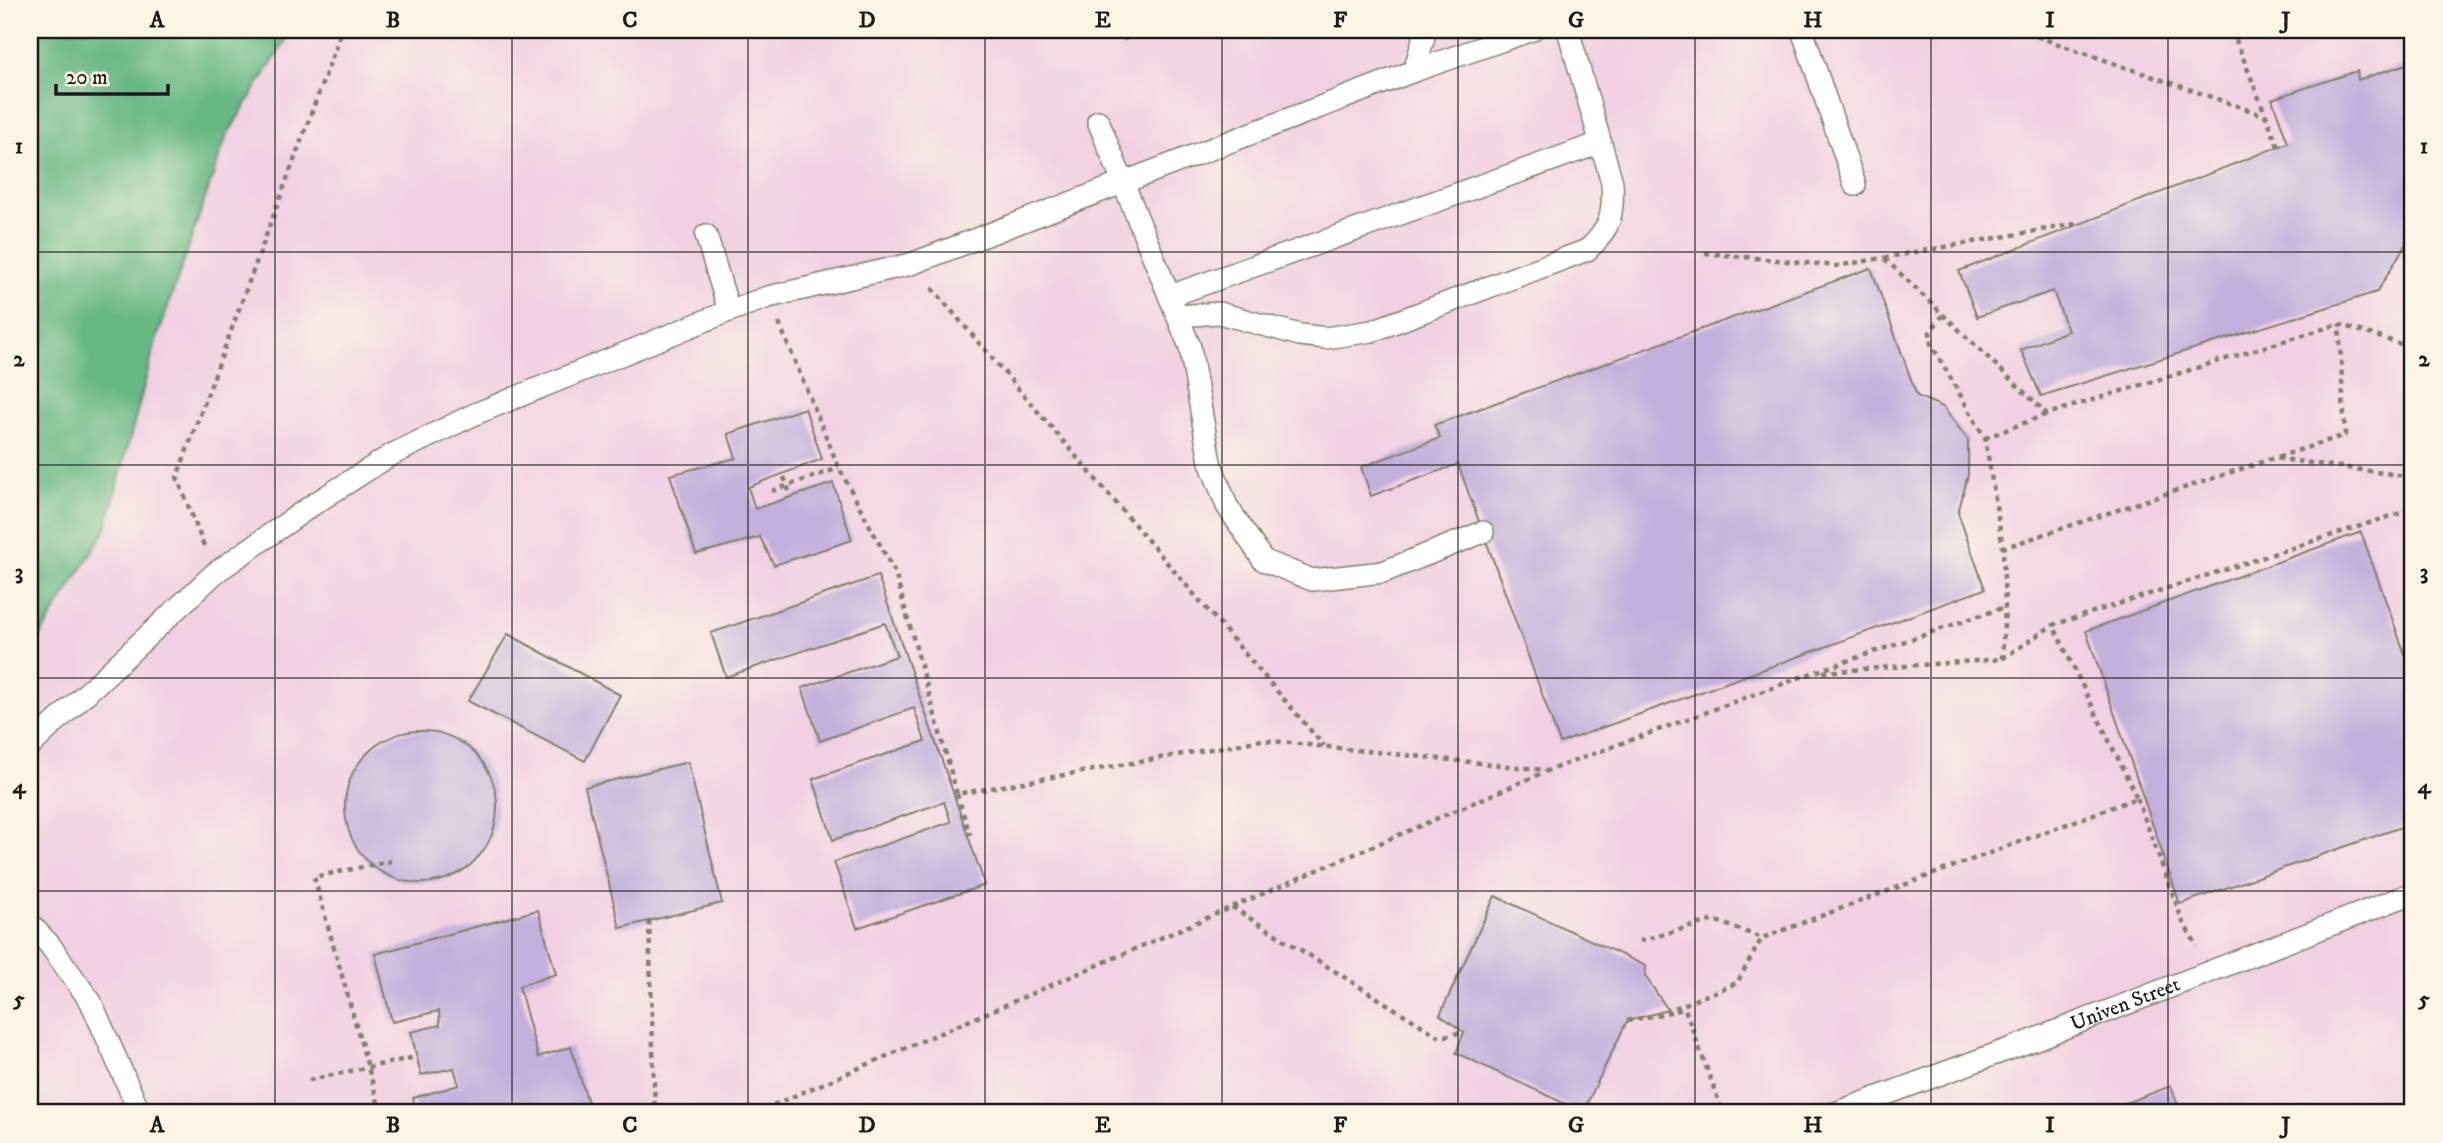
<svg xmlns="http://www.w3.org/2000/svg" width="2443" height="1143" viewBox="0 0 2443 1143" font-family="'IM FELL DW Pica',serif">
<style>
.built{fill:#f1d0e3}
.forest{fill:#67b884;stroke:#426a50;stroke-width:2}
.building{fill:#c4b0dd}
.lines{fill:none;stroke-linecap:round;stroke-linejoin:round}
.lane-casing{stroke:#827f6e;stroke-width:24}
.path{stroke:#827f6e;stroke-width:4.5;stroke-dasharray:5 5;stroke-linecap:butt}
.lane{stroke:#fff;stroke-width:21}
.grid{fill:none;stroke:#1c1c1c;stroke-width:2;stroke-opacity:0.55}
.labels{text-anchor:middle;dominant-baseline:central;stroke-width:5;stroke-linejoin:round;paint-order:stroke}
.street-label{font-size:21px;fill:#1c1c1c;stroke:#fcf5e5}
.neatline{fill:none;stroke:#1c1c1c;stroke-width:2.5}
.grid-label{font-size:23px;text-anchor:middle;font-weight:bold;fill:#1c1c1c}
</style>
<rect width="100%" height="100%" fill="#fcf5e5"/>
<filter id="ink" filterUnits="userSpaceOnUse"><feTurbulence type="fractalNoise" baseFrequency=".0143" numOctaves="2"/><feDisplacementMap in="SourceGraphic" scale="14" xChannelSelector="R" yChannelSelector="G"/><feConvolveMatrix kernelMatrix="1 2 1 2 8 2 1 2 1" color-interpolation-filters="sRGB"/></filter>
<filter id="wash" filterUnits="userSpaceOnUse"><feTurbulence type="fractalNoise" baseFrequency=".00686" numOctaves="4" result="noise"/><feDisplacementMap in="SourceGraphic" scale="28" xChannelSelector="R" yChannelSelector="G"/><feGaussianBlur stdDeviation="1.57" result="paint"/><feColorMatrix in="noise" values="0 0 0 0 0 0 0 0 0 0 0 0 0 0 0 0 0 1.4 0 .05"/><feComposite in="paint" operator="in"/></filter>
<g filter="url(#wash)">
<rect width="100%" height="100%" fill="#e9e2bf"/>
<rect class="built" x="30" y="30" width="2383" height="1083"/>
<path class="forest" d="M30 30H292L227 135 156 341 105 531 30 652Z"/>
<g id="blocks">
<g class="building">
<path d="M1120 30H1152L1124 40Z"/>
<path d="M2413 62V232L2377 292 2041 396 2021 350 2068 331 2053 291 1977 317 1959 271 2288 143 2272 99 2357 71 2358 80Z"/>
<path d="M1871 268 1917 396 1943 407 1968 440V475L1958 513 1985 589 1560 743 1458 464 1371 496 1361 467 1440 438 1434 425Z"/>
<path d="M805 408 822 459 748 487 755 509 833 483 852 540 774 565 760 537 696 554 670 475 736 458 728 434Z"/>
<path d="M2361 532 2413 677V823L2180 904 2086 631Z"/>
<path d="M878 576 985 885 857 928 834 862 951 822 944 802 833 840 813 779 925 741 914 708 820 741 802 688 897 656 885 623 726 677 711 633Z"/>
<path d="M508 634 620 695 585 761 468 701Z"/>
<circle cx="421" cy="807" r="76"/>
<path d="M688 762 722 903 620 928 585 787Z"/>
<path d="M1495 896 1646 966 1645 976 1668 1010 1627 1021 1583 1112 1456 1053 1464 1032 1440 1015Z"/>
<path d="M538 910 556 974 519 986 538 1057 571 1047 591 1113H417L413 1098 459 1085 454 1068 421 1075 411 1032 440 1025 439 1011 392 1022 375 954Z"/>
<path d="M2171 1086 2181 1113H2099Z"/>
</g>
</g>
</g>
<g filter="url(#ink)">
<use href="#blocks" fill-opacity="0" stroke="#827f6e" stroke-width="2"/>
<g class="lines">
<defs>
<g id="lane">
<path d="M1802 30 1855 185"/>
<path d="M1414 71 1426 30"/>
<path d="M1098 121 1190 347 1210 462 1227 506 1263 560 1312 580 1383 572 1483 532"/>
<path d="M706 235 729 311"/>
<path d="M1170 296 1600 143"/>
<path d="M1178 316 1219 313 1300 335 1326 338 1372 331 1587 250C1611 230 1614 212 1612 182L1568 30"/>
<path d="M30 746 215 573 314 504 391 455 475 414 729 311 768 297 911 264 1414 71 1532 30"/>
<path d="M30 924 49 944 91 1002 140 1113"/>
<path id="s1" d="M1835 1113 2028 1042 2413 893"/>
</g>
</defs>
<use href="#lane" class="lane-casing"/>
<g class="path">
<path d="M2018 30 2266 116"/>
<path d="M2232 30 2278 146"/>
<path d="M1705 253 1837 266 2081 223"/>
<path d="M1885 259 2047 414 2339 324 2413 348"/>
<path d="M932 288 1324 746"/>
<path d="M1943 315 1930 332 1931 344 1985 438 2003 548"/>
<path d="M779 323 839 468 895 573 957 794 1262 740 1546 770"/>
<path d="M1985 438 2047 414"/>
<path d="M2278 457 2345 435 2339 324"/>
<path d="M784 477 790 494"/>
<path d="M772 491 839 468"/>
<path d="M204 546 177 477 342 30"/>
<path d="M2002 659 2005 607 2003 548 2274 458 2413 477"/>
<path d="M1823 672 2002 659 2053 625 2413 509"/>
<path d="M957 794 970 835"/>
<path d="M2137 798 2183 922 2197 946"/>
<path d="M1232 907 1440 1037 1464 1032"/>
<path d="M649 921 655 1113"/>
<path d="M1640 941 1714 920 1762 938 2137 798 2053 625"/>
<path d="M1675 1008 1737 983 1762 938"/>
<path d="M1627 1021 1685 1009 1723 1113"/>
<path d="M309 1080 416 1057"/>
<path d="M381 1113 314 877 391 861"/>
<path d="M755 1113 1547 771 1815 672 2005 607"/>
</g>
<use href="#lane" class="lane"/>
</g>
</g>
<path class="grid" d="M275 30V1113M512 30V1113M748 30V1113M985 30V1113M1222 30V1113M1458 30V1113M1695 30V1113M1931 30V1113M2168 30V1113M30 252H2413M30 465H2413M30 678H2413M30 891H2413"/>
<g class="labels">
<g class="street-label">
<text stroke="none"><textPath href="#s1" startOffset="310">Univen Street</textPath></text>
</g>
</g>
<rect width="2443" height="1143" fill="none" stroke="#fcf5e5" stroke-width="77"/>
<path d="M56 84v10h112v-10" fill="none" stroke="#1c1c1c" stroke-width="3.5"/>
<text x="66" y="84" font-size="21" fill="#1c1c1c" stroke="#fcf5e5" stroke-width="5" paint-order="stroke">20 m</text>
<rect x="38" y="38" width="2366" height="1066" class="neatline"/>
<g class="grid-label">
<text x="157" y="27">A</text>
<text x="393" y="27">B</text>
<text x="630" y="27">C</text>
<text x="867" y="27">D</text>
<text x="1103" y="27">E</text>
<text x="1340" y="27">F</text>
<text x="1576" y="27">G</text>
<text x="1813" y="27">H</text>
<text x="2050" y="27">I</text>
<text x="2286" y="27">J</text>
<text x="19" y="153">1</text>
<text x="2424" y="153">1</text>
<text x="19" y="366">2</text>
<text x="2424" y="366">2</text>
<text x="19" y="579">3</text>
<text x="2424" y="579">3</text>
<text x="19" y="793">4</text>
<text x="2424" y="793">4</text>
<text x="19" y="1006">5</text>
<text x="2424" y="1006">5</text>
<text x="157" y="1132">A</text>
<text x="393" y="1132">B</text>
<text x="630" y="1132">C</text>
<text x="867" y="1132">D</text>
<text x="1103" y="1132">E</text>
<text x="1340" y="1132">F</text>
<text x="1576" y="1132">G</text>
<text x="1813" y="1132">H</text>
<text x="2050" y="1132">I</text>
<text x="2286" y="1132">J</text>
</g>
</svg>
